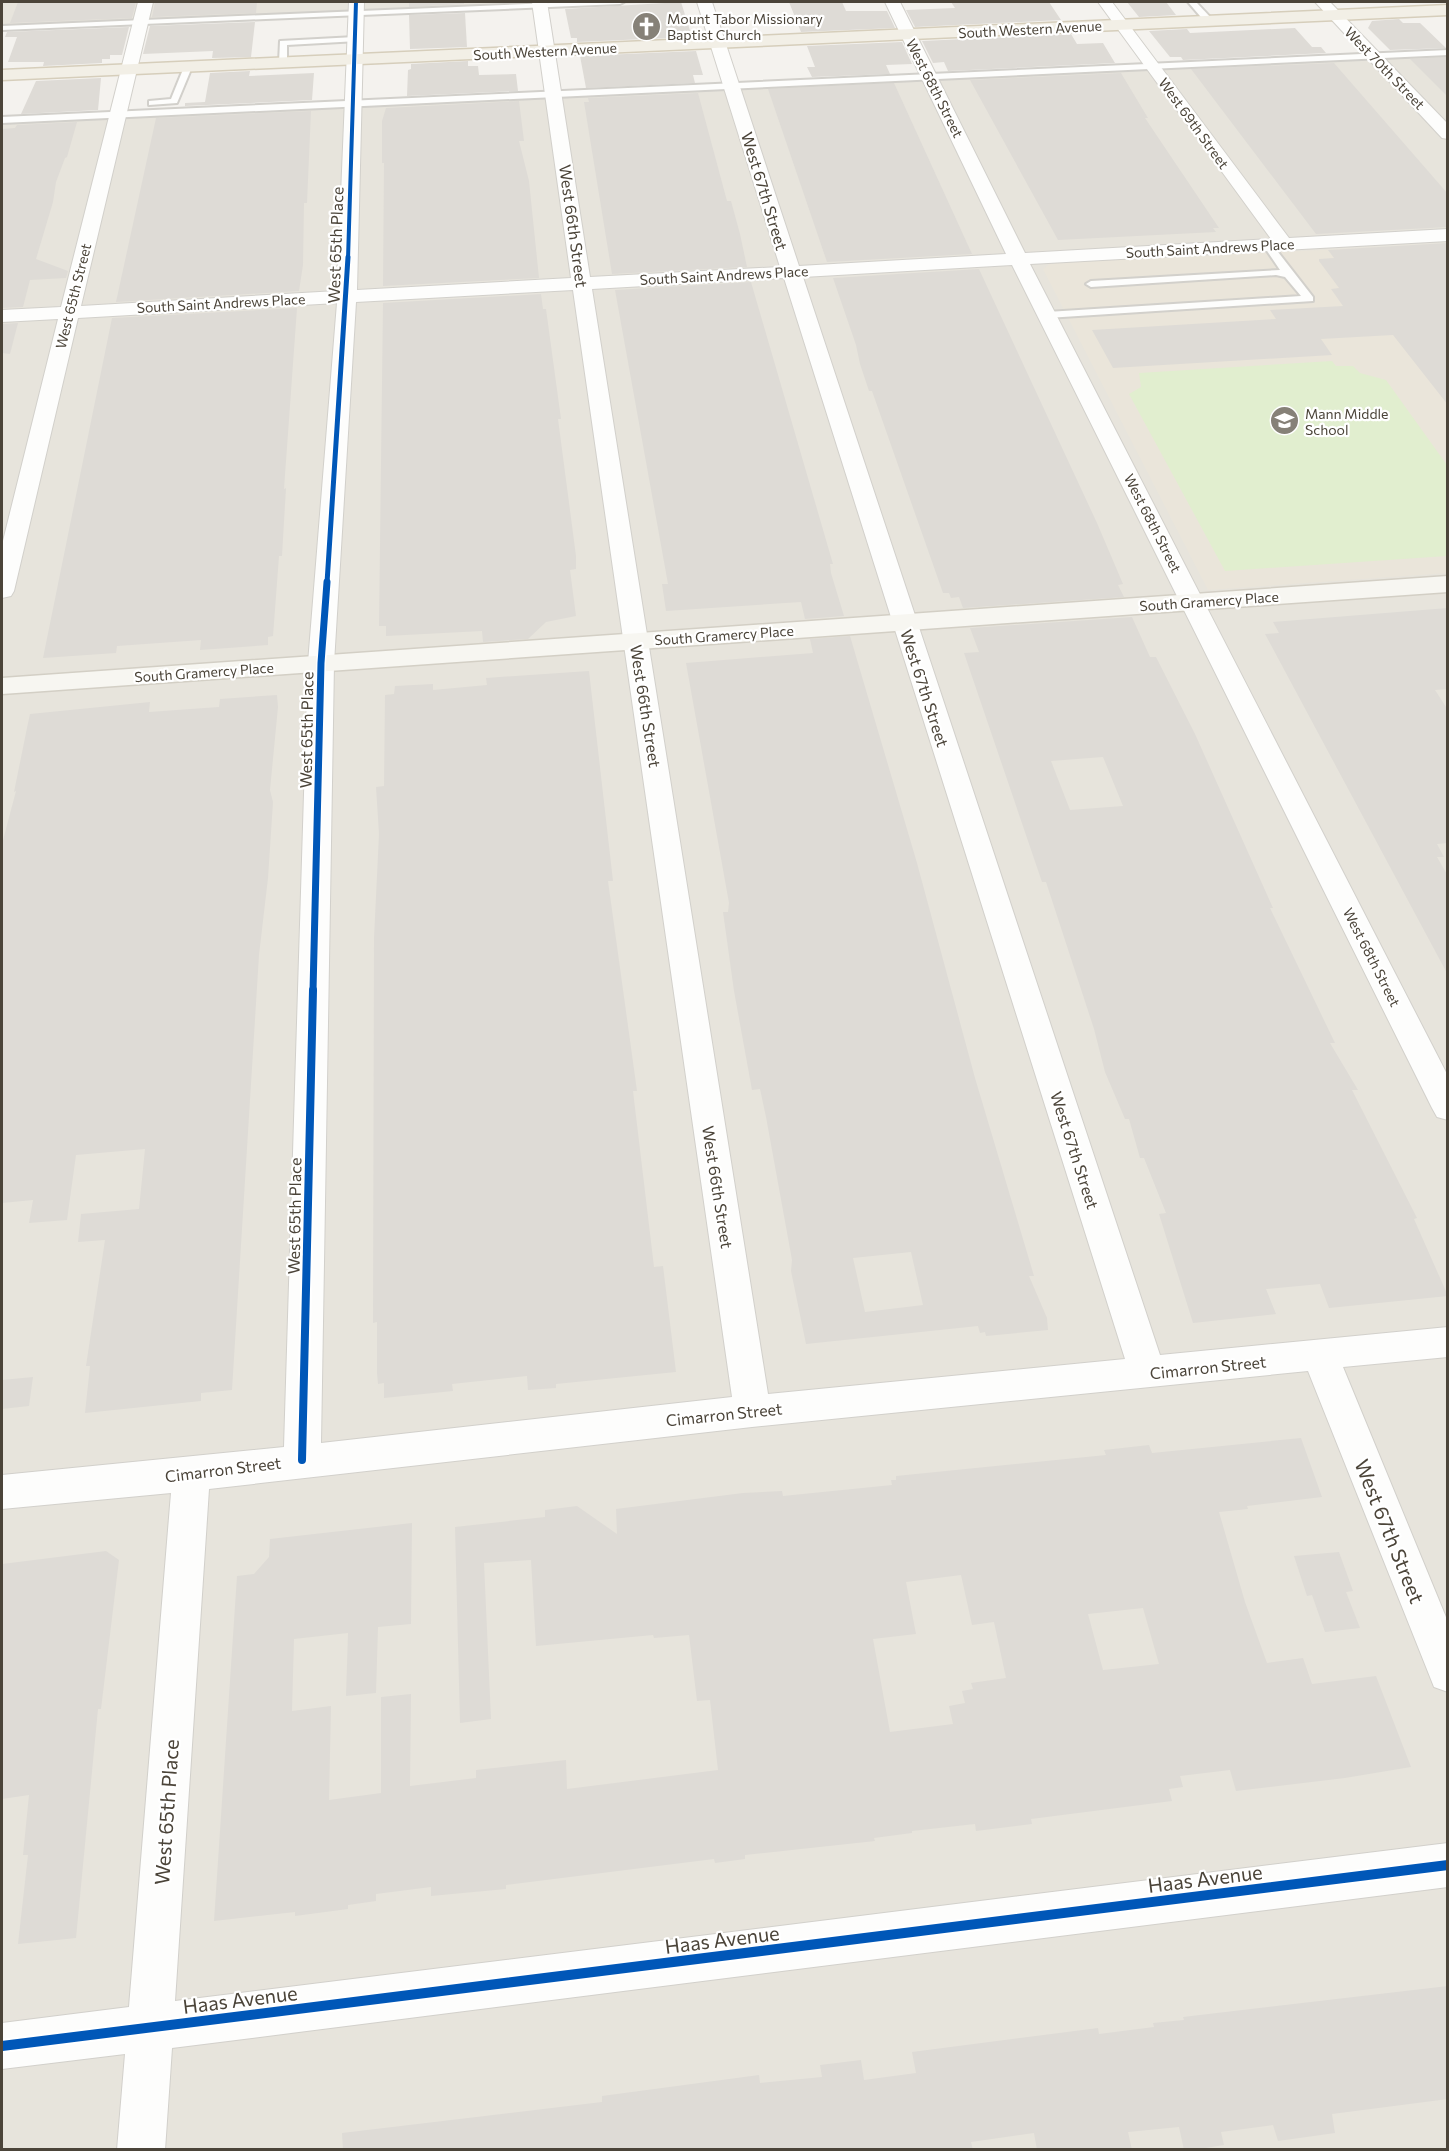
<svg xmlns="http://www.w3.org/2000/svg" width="1449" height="2151" viewBox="0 0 1449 2151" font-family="Commissioner,sans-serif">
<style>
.residential{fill:#e7e4dc}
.education{fill:#eae5da}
.green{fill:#e1eecf}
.building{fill:#dedbd6;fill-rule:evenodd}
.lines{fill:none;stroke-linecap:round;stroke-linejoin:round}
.lane-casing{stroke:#d2d0cb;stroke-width:4}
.street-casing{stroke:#d2d0cb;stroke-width:2}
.secondary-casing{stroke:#d3cfc5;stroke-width:3}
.primary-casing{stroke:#d6cebb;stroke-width:3}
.lane{fill:#fdfdfc;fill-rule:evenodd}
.street{fill:#fdfdfc;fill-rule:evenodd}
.secondary{fill:#f7f6f1;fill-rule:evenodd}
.primary{fill:#f2efe6;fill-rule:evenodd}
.cycleway-far4-casing{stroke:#fff;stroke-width:6}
.cycleway-far3-casing{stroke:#fff;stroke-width:8}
.cycleway-far2-casing{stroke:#fff;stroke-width:10}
.cycleway-far1-casing{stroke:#fff;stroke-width:12}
.cycleway-casing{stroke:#fff;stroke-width:14}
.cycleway-far4{stroke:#0057b8;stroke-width:4}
.cycleway-far3{stroke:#0057b8;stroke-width:5}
.cycleway-far2{stroke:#0057b8;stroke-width:7}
.cycleway-far1{stroke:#0057b8;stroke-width:8}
.cycleway{stroke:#0057b8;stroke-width:10}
.labels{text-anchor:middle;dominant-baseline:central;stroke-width:4.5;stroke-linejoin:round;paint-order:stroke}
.far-poi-label{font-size:14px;fill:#4b4439;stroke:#fff;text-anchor:start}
.far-street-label{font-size:14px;fill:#4b4439;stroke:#fff}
.street-label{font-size:16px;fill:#4b4439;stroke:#fff}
.near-street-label{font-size:20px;fill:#4b4439;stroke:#fff}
</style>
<rect width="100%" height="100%" fill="#f4f2ee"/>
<g class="residential">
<path d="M2 2H660L2 30Z"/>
<path d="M1447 56V2149H2V119Z"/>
</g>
<path class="education" d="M1447 244V573L1208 590 1043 269 1051 263Z"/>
<path class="green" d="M1332 361 1336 366H1353L1360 373 1386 380 1447 465V556L1225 571 1129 394 1141 387 1139 373Z"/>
<g class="building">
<path d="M18 2H136L132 18 10 23Z"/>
<path d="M155 2H257L256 13 152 17Z"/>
<path d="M409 2H464V4L409 7Z"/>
<path d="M681 2 692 37 577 42V38H571L565 9Z"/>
<path d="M789 2H842L846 11H887L895 28 801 32Z"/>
<path d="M951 2H1049L1061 20 915 27 906 10 955 8Z"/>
<path d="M1127 2H1166L1176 15 1139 17Z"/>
<path d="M465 13 467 47 410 49 409 15Z"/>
<path d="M1399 19 1403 23H1420L1446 48 1390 50 1368 28 1372 21Z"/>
<path d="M255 22 251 57 212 58 213 51 143 54 150 26Z"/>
<path d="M129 27 122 55H110V59H102V63L43 66 44 62H8L17 37H5L7 32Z"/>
<path d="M1295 28 1312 47H1321L1326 53 1183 60 1181 57H1170L1149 31 1187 29 1190 33Z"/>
<path d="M1071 34 1077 44 1103 43 1115 63 948 71 944 62 933 63 922 41Z"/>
<path d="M902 42 912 64 886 65 890 74 812 77 807 67H815L807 46Z"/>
<path d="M696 51 703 75H693L695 83 586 88 580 56Z"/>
<path d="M1448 57V97L1410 59Z"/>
<path d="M468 61V66H478L479 75 516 74 518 91 407 96 408 70 411 69V64Z"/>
<path d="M1334 63 1448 194V227L1316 234 1191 69Z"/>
<path d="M250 71 249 76 314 73 312 100 185 106V103L205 102 210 73Z"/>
<path d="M1121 73 1148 118H1145L1219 228H1213L1216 232 1058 240 970 80Z"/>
<path d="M101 78 98 110 21 114 36 81Z"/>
<path d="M894 83 972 254 827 262 768 89Z"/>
<path d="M698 93 727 201H731L740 234 747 267 612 274 584 102H589L588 98Z"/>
<path d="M519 101 524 141H519L529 181 539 278 383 286 384 163H382V121L386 108Z"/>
<path d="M311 111 307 203H304L303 265 299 291 116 302 156 118Z"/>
<path d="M77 122 67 157 65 158 56 182 53 202 36 259 68 271 66 278 30 280 23 307 2 308V129L15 128 17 125Z"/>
<path d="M1448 243V405L1393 335 1321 339 1332 355 1113 368 1092 330 1276 319 1270 310 1343 306 1331 289 1339 288 1319 261V259L1334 258 1328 250Z"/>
<path d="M979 269 1097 523 1123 584 1118 585 1124 597 963 608 959 597 951 598 949 593H943L872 391H869L860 364 856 345 833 278Z"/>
<path d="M751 282 833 564H830L831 573 844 616 805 619 801 602 666 611 662 584H668L615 290Z"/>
<path d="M541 294 543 309H546L561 419H558L576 556V569L570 570 576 616 546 622 528 639 483 642 482 631 386 636V626H379L383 303Z"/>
<path d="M297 308 284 489 286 488 282 556H279L273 636 268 637V645L200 650 201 640 117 646 116 653 43 658 112 318Z"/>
<path d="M18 323 10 354 2 353V324Z"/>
<path d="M1448 608V689L1435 690 1448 710V843L1437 844 1444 857H1437L1448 876V975L1265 634 1279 633 1273 622Z"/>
<path d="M1132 617 1150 657H1156L1195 734 1273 908H1270L1335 1043H1330L1358 1090H1352L1417 1218 1414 1219 1448 1296 1329 1308 1320 1284 1266 1289 1276 1314 1193 1323 1159 1214 1166 1213 1144 1158H1140L1129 1119H1125L1105 1072 1094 1029 1046 882H1042L964 653 979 652 970 628ZM1103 757 1123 806 1070 810 1051 761Z"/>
<path d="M850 636 917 863 975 1078 1034 1276H1029L1047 1318 1048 1330 986 1336 985 1332 980 1333 978 1326 806 1344 791 1271 792 1260 766 1117 760 1089 752 1090 734 991 723 912H728L729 903 686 663 813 653 810 639ZM911 1252 923 1305 865 1312 853 1258Z"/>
<path d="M589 671 613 881H608L637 1091H633L654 1267 663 1266 676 1372 556 1384V1388L528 1390 527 1376 452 1384 453 1391 384 1398V1383L378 1384 377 1373V1322L373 1323 374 938 379 834 376 787 384 786 385 695 394 694 395 686 433 684V690L487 685 486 678Z"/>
<path d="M277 695 278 707 270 790 273 802 268 878 259 955 232 1390 201 1393V1401L85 1413 90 1366H86L105 1240 78 1242 81 1214 139 1209 145 1149 76 1155 67 1220 29 1223 33 1200 2 1203V844L16 791 14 792 27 728 30 714 150 702 149 712 219 707 220 699Z"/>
<path d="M33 1377 29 1406 2 1409V1380Z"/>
<path d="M1301 1438 1322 1497 1247 1506 1248 1509 1219 1512 1245 1602 1267 1663 1303 1658 1312 1684 1376 1676 1411 1767 1345 1778 1236 1791 1230 1770 1180 1776 1183 1787 1169 1789 1172 1801 1031 1819 1032 1824 976 1831 975 1824 912 1831V1833L874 1838 875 1841 745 1855V1859L715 1863 714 1859 506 1885V1889L431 1896V1887L376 1894V1901L348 1905V1909L295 1916V1912L214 1921 237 1576 254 1574 269 1557 270 1539 412 1523 411 1624 378 1627 376 1693 346 1696 348 1633 294 1639 292 1711 331 1706 329 1800 381 1793V1697L411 1694 410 1786 476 1778V1770L566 1760 567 1789 718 1770 710 1700 697 1701 689 1635 654 1638 653 1635 536 1646 531 1560 484 1563 491 1719 460 1723 455 1527 545 1517V1510L577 1506 617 1534 616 1509 743 1493 782 1491 783 1496 892 1485 891 1480H896V1476L1106 1455 1104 1450 1149 1445 1152 1453ZM961 1575 972 1625 994 1622 1006 1678 971 1683 973 1689 962 1691 965 1703 949 1706 953 1724 890 1732 873 1639 916 1634 906 1582ZM1143 1608 1159 1664 1103 1670 1088 1614Z"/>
<path d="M106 1551 119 1560 101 1709H98L76 1938 18 1944 28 1855H23L29 1795 2 1799V1564Z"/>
<path d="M1339 1552 1353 1591 1346 1592 1360 1628 1325 1632 1312 1595 1307 1596 1294 1556Z"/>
<path d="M1448 1986V2099L1332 2114 1335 2133 1278 2141 1273 2125 1221 2132 1224 2145 1193 2150H1184L1179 2127 1128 2132 1132 2150H1037L1034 2133 971 2142 973 2150H343L342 2133 602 2102V2096L759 2075 760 2083 822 2077 820 2065 861 2060 864 2080 916 2073 912 2052 1098 2028 1099 2034 1154 2027 1153 2023 1184 2020 1183 2017Z"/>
</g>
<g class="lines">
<defs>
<g id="lane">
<path d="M575 2H624L620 4 2 30V26Z"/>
<path d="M1188 2H1196L1212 19V23H1206Z"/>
<path d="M355 37 358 41 287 45V63L283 66 279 63 280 41Z"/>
<path d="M1448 50V55L2 123V117Z"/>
<path d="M188 64 192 67 177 103 149 105V101L171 99 184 67Z"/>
<path d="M1265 243H1271L1313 297V301L1047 318 1042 315 1047 312 1301 296 1285 277 1276 275 1091 287 1086 284 1091 281 1280 270 1263 245Z"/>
</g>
<g id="street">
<path d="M138 2H153L81 306 337 291 349 2H364L357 290 571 278 532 2H547L590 277 780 267 697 2H712L799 266 1006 254 885 2H900L1025 253 1271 239 1098 2H1112L1289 238 1448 229V241L1030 264 1448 1076V1120L1437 1117 1432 1108 1012 265 803 277 1160 1355 1448 1327V1357L1343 1367 1448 1622V1692L1434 1687 1308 1371 752 1427 209 1489 175 2001 1448 1843V1887L172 2048 165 2150H117L125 2054 2 2069V2023L129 2007 171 1493 2 1509V1475L284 1447 308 663 337 303 78 318 14 591 11 596 2 598V545L58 319 2 322V310L61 307ZM784 278 1125 1359 768 1394 592 289ZM573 290 732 1397 321 1443 334 663 356 302Z"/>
<path d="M1315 2H1330L1448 124V139L1442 138Z"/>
</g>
<path id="secondary" d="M1448 576V592L2 694V678Z"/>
<path id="primary" d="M1448 5V15L2 80V70Z"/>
</defs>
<use href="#lane" class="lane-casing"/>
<use href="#street" class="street-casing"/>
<use href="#secondary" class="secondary-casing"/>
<use href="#primary" class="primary-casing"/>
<use href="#lane" class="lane"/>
<use href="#street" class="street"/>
<use href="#secondary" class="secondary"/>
<use href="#primary" class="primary"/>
<defs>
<path id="cycleway-far4" d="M348 259 356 2"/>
<path id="cycleway-far3" d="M327 583 348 257"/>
<path id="cycleway-far2" d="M313 991 321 663 327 582"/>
<path id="cycleway-far1" d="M302 1460 313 990"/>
<path id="cycleway" d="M2 2046 1448 1865"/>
</defs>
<use href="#cycleway-far4" class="cycleway-far4-casing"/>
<use href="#cycleway-far3" class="cycleway-far3-casing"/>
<use href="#cycleway-far2" class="cycleway-far2-casing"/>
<use href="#cycleway-far1" class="cycleway-far1-casing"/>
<use href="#cycleway" class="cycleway-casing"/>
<use href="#cycleway-far4" class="cycleway-far4"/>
<use href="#cycleway-far3" class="cycleway-far3"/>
<use href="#cycleway-far2" class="cycleway-far2"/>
<use href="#cycleway-far1" class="cycleway-far1"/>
<use href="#cycleway" class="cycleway"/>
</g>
<defs>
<symbol id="church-disc" viewBox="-11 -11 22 22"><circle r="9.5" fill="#868178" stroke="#fff"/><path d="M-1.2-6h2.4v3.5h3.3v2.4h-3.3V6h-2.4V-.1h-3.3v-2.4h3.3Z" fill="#fff"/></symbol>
<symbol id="school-disc" viewBox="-11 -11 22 22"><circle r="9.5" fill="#868178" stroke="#fff"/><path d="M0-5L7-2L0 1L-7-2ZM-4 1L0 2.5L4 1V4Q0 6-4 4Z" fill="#fff"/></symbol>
</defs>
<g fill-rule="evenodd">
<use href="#church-disc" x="630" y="10" width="33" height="33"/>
<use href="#school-disc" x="1268" y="404" width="33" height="33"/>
</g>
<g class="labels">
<g class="far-poi-label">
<text x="667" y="18">Mount Tabor Missionary<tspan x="667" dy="16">Baptist Church</tspan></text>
<text x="1305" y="413">Mann Middle<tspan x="1305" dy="16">School</tspan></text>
</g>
<g class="far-street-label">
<text transform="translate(1030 29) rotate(-3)">South Western Avenue</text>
<text transform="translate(545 51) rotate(-3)">South Western Avenue</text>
<text transform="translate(1385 68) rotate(46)">West 70th Street</text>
<text transform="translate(935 88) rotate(63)">West 68th Street</text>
<text transform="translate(1194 123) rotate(54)">West 69th Street</text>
<text transform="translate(1210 248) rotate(-3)">South Saint Andrews Place</text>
<text transform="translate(724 275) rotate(-3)">South Saint Andrews Place</text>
<text transform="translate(73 296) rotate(-76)">West 65th Street</text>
<text transform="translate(221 303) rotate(-3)">South Saint Andrews Place</text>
<text transform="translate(1153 523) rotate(63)">West 68th Street</text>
<text transform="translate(1209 601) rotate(-4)">South Gramercy Place</text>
<text transform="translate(724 635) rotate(-4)">South Gramercy Place</text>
<text transform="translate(204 672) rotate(-4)">South Gramercy Place</text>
<text transform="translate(1372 957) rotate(63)">West 68th Street</text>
</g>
<g class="street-label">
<text transform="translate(765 191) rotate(73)">West 67th Street</text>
<text transform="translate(574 226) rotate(82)">West 66th Street</text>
<text transform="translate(335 245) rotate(-88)">West 65th Place</text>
<text transform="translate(925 688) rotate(72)">West 67th Street</text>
<text transform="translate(646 706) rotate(81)">West 66th Street</text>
<text transform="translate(306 730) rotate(-89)">West 65th Place</text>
<text transform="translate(1075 1150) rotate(72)">West 67th Street</text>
<text transform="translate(718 1187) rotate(81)">West 66th Street</text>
<text transform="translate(294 1216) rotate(-89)">West 65th Place</text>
<text transform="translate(1208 1367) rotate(-6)">Cimarron Street</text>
<text transform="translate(724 1414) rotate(-6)">Cimarron Street</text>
<text transform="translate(223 1469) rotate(-7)">Cimarron Street</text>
</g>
<g class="near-street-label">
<text transform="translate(1390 1531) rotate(68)">West 67th Street</text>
<text transform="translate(166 1812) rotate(-86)">West 65th Place</text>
<text transform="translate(1205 1878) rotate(-7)">Haas Avenue</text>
<text transform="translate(722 1939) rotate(-7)">Haas Avenue</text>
<text transform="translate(240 1999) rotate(-7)">Haas Avenue</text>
</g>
</g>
<rect width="1449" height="2151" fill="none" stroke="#4b4439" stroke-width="6"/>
</svg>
